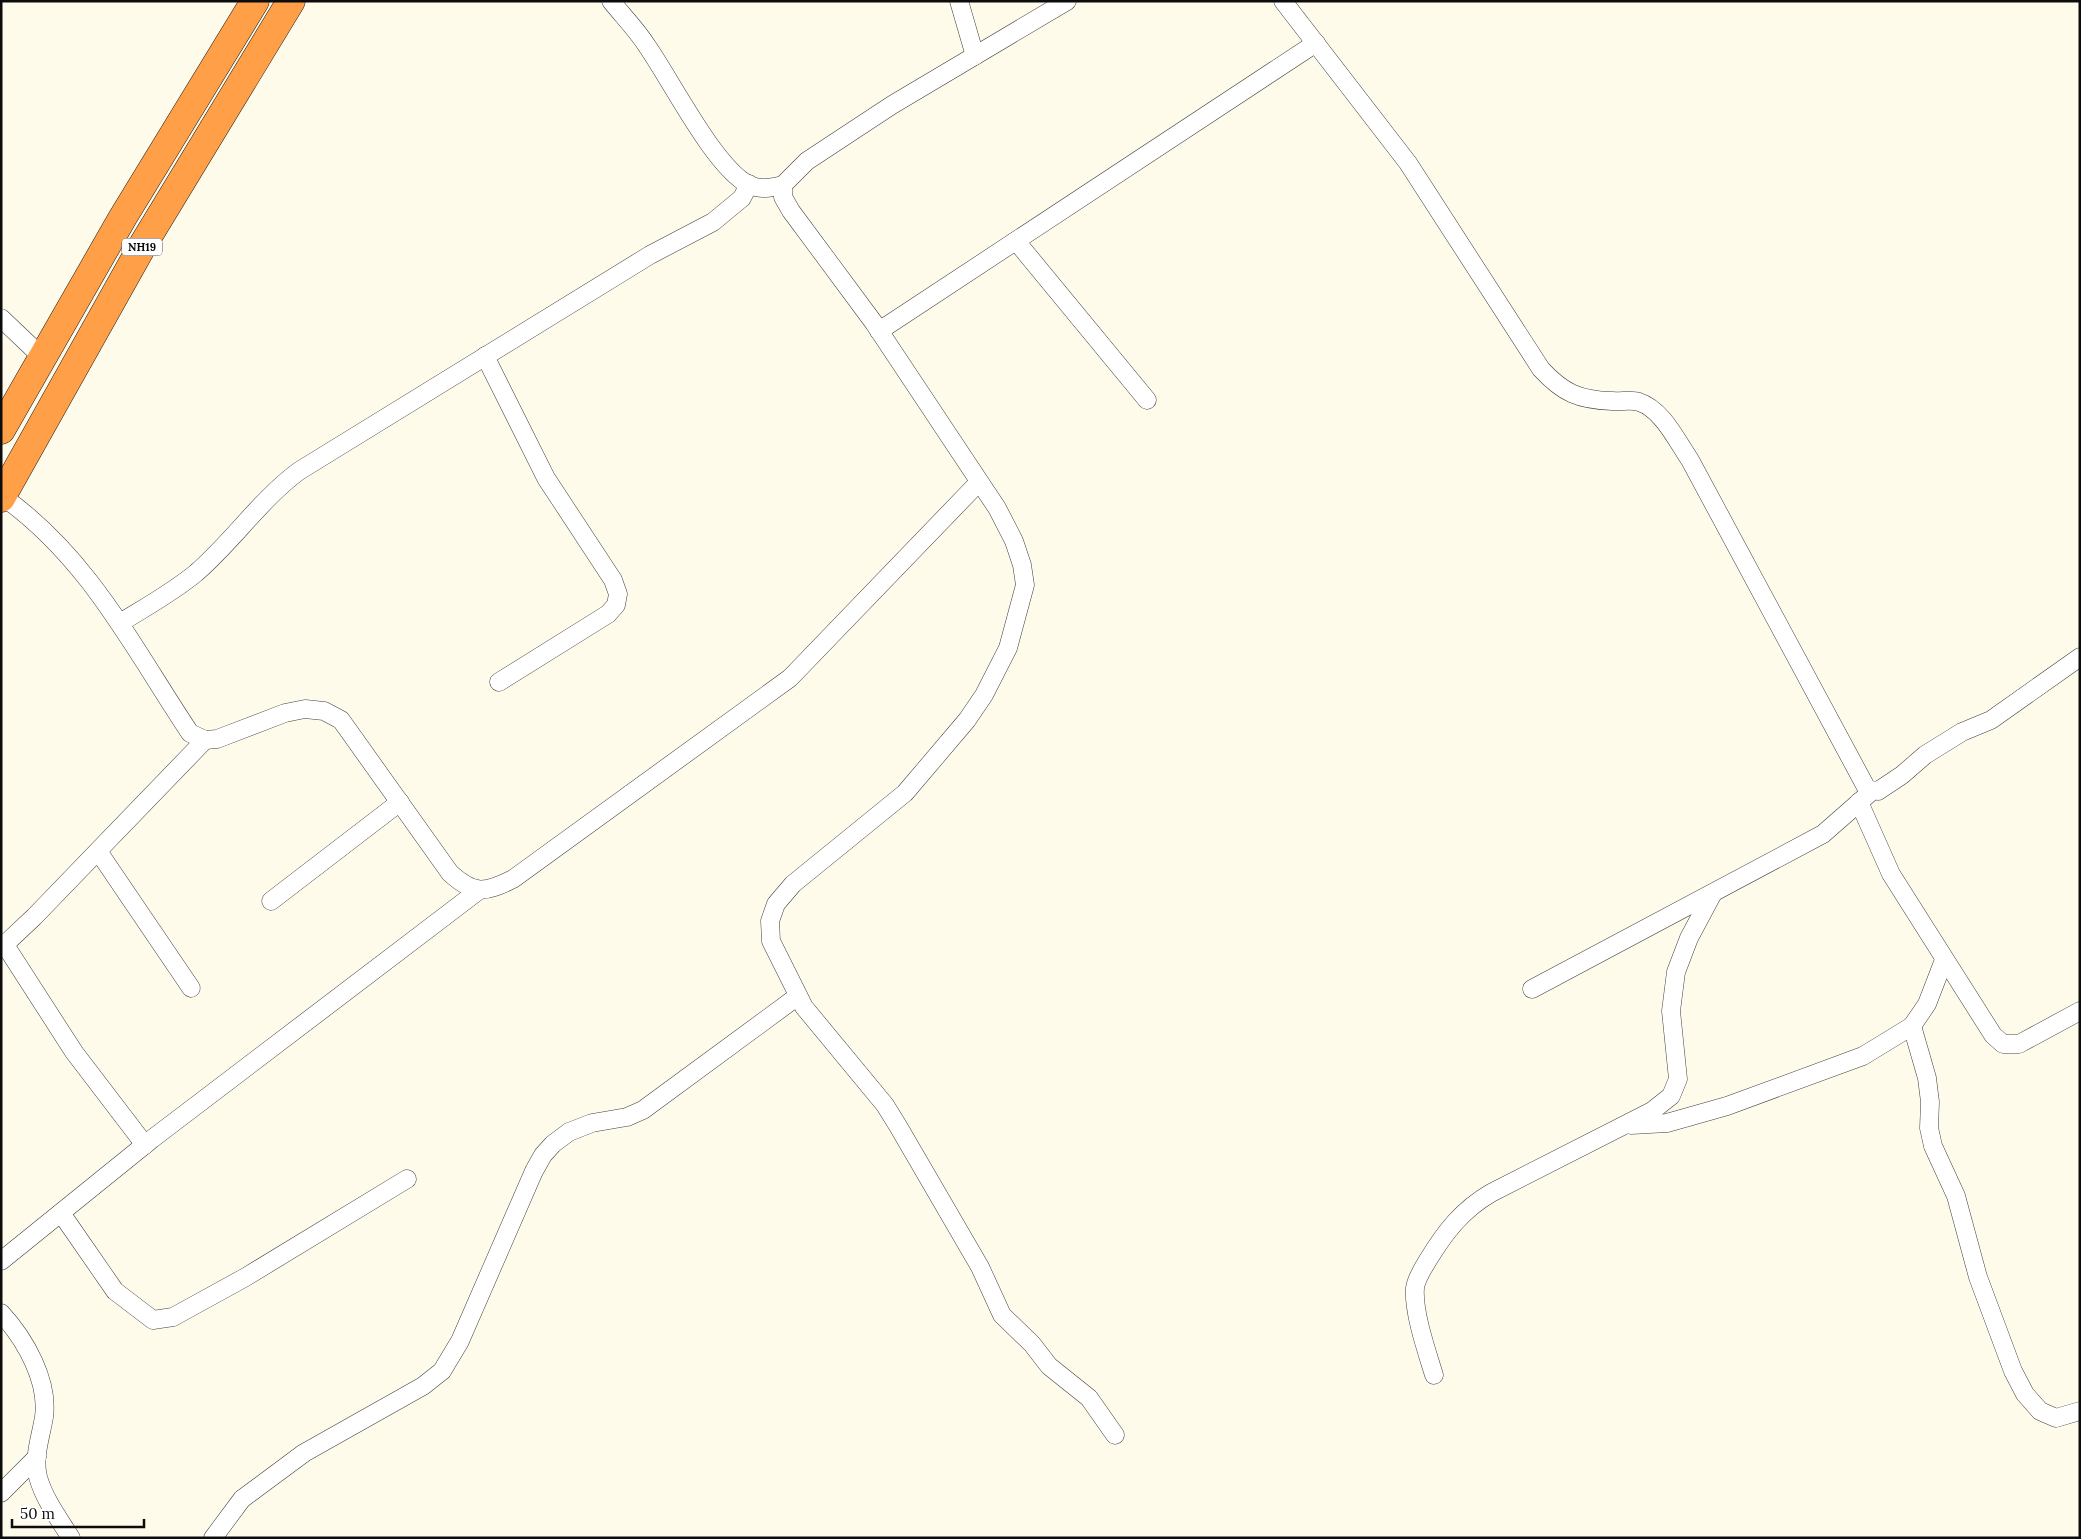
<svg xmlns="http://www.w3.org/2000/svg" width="2081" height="1539" viewBox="0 0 2081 1539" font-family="Lora,serif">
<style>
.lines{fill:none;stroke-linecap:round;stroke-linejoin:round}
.street-casing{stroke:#3f3f3f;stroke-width:19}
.highway-casing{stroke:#1d1d1d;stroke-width:29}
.street{stroke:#fff;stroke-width:18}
.highway{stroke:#ff9f48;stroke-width:28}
.labels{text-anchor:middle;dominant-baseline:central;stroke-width:5;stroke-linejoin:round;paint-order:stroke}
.shield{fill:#fff;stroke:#555;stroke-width:1}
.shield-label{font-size:11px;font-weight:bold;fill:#0c0c0c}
</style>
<rect width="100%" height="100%" fill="#fffbea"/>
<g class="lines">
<defs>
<g id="street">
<path d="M611 1C623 16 637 30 647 46 671 80 714 167 749 185 761 190 770 188 783 185"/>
<path d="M959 1 975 56"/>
<path d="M1067 1 892 105 807 161 783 185V197L791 211 874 323 997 508 1014 541 1022 565 1025 585 1008 648 984 695 967 720 905 793 793 884 776 904 770 921 771 941 804 1007 885 1105 898 1126 980 1267 1002 1315 1032 1344 1049 1366 1089 1398 1115 1435"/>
<path d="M1283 1 1408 163 1541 369C1563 393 1579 400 1612 401 1621 402 1631 399 1639 402 1662 409 1677 441 1690 460L1867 789 1878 791 1902 775 1925 755 1962 732 1991 720 2080 657"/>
<path d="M1016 241 1147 400"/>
<path d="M1 318 42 357"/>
<path d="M879 331 1316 43"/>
<path d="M485 356 546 478 613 580 618 594 616 605 608 614 499 682"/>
<path d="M2 496C89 558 132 646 190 733L205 740 217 739 285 713 305 709 324 711 341 720 450 873C474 895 485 893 513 879L790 678 979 482"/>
<path d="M120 623C146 607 173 592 196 573 233 541 260 500 299 471L650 255 713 222 742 198 749 184"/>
<path d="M1859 802 1891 874 1993 1035 2003 1044H2019L2080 1011"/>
<path d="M98 851 191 988"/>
<path d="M271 901 400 802"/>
<path d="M5 945 74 1052 145 1145"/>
<path d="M1 948 34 917 205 740"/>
<path d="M1532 989 1823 834 1872 791"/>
<path d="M1912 1026 1927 1078 1930 1102 1929 1128 1933 1146 1956 1196 1978 1277 2013 1371 2025 1394 2040 1411 2056 1418 2080 1411"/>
<path d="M1631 1125 1667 1123 1727 1106 1863 1056 1912 1026 1927 1004 1944 960"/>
<path d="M61 1213 115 1291 153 1320 173 1317 244 1278 407 1179"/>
<path d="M1 1261 152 1139 478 891"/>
<path d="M1 1313C25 1339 49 1381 44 1417 41 1436 33 1457 38 1477 44 1499 59 1519 71 1538"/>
<path d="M1434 1375C1427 1352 1413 1312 1415 1288 1416 1279 1423 1268 1428 1260 1445 1232 1462 1210 1491 1193L1652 1111 1671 1096 1678 1079 1671 1011 1676 972 1689 938 1713 893"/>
<path d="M1 1493 37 1457"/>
<path d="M213 1538 242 1499 304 1453 423 1386 442 1371 460 1341 534 1171 543 1155 553 1144 569 1132 592 1123 627 1117 643 1110 798 996"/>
</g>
<g id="highway">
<path d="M1 430 123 217 255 1"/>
<path d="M1 498 144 243 291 1"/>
</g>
</defs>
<use href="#street" class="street-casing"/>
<use href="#highway" class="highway-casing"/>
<use href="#street" class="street"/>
<use href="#highway" class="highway"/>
</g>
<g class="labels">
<rect class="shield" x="122" y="238.5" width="40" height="17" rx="4"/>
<g class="shield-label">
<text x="142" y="247">NH19</text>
</g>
</g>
<rect width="2081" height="1539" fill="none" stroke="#0c0c0c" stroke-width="5"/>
<path d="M12 1519v8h132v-8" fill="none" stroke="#0c0c0c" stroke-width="2.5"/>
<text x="20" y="1519" font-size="15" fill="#0c0c0c" stroke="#ffffff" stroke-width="4" paint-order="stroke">50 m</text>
</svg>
